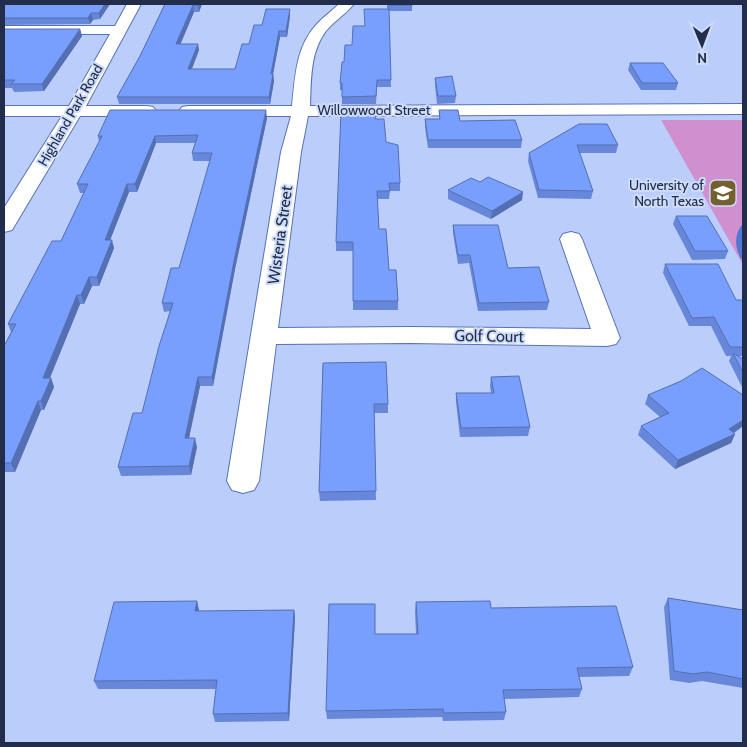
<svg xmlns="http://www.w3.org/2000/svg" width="747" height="747" viewBox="0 0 747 747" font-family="Cabin,sans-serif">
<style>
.green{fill:#d090d0}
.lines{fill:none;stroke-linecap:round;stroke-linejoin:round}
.stream{fill:#5376d2;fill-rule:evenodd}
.minor-casing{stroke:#5772b5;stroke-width:2}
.minor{fill:#fff;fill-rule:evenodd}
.wall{fill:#6788da}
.shaded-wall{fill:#546fb2}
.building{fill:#789efe;stroke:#546fb2}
.labels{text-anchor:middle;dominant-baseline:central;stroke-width:4;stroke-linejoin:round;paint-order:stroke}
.far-street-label{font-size:14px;fill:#212d4a;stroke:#cedcfa}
.far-poi-label{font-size:14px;fill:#212d4a;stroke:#cedcfa;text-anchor:end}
.street-label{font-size:16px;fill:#212d4a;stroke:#cedcfa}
</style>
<rect width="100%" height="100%" fill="#bbcefb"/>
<path class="green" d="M661 120H743V265Z"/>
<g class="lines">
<path class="stream" d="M743 225V260L741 259C735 248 734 236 741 226Z"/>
<defs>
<g id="minor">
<path d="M127 4H141L86 106H147L153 107 156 111 153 115 147 116H80L15 225 12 230 4 232V208L62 116H4V106H69L110 34H4V26H115Z"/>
<path d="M339 4H354C346 14 334 21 326 31 310 52 311 80 310 106L743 104V114L308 116 301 152 278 328 410 327 591 329 560 239 563 234 571 232 579 234 582 239 620 338 616 344 607 346 410 343 276 344 259 481 254 490 243 493 232 490 227 481 281 152 291 116H188L182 115 179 111 182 107 188 106H292C295 77 296 47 316 25 323 17 332 11 339 4Z"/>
</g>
</defs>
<use href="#minor" class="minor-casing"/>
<use href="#minor" class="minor"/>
</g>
<g class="wall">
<path d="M4 4H110L100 19 93 20 90 24 4 25Z"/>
<path d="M165 4H202L199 12H194L180 44 199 50 192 69H235L249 44 262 25 290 16 287 37H280L273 74 274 81 270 104H119L117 97 140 56Z"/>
<path d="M387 4H412V11H389L391 87H377L376 104H342V90H340V83L344 62 352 45 365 26 387 9Z"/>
<path d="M4 29H80L82 36 44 91 14 92 12 88H4Z"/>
<path d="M630 63 678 83 676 90H641L628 70Z"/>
<path d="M435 78 456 96 455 103 437 104 435 85Z"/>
<path d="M439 110 460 121 522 140 521 148H428L425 127V119H439Z"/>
<path d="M267 118 235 269 213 386H200L189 438 197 447 191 475 121 476 118 467 142 413 170 311 164 312 162 303 179 268 210 161H193L192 153 196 143H156L137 192H129L110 240 114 248 99 286H92L84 304H80L50 378H51L54 387 44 410H41L15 472H4V346L11 332 8 324 61 241 84 193H80L77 184 99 142 98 136Z"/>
<path d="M376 119 386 142 400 183V191H390L389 199H377L379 229 389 270 398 301V310H353V251H336V242Z"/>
<path d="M579 124 618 145 616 153H579L593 191 591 199 538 198 528 161 529 153Z"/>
<path d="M448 190 522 200 491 219 448 199Z"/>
<path d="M676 216 728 251 725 259 692 260 673 224Z"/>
<path d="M453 225 508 268 549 302 547 310 478 311 469 263 458 264 453 233Z"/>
<path d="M665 264 736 300H743V356H738L743 359V389L729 361 731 356H726L711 326H689L663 273Z"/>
<path d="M323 363 388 404V413H374L376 500 320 501 319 492Z"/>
<path d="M491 377 530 427 528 436 460 437 456 402V393H491L490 386Z"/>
<path d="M648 395 743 426 734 433 735 434 731 443 675 469 638 435 641 426 660 417 645 404Z"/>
<path d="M668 598 743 610V688L702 681 689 683 670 680 664 607Z"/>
<path d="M197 601 199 611 294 610 295 618 289 721 215 722 213 714 216 689H98L94 681Z"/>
<path d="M416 602 491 608 633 667 629 676 579 677 582 689 579 697 504 699 506 712 504 720 443 721 442 717 327 719 326 711 375 634H416L415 611Z"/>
</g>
<g class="shaded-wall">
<path d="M105 4H110L100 19 99 13Z"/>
<path d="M199 4H202L199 12 198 5Z"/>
<path d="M193 5 194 12 178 50 176 44Z"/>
<path d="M290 9V16L287 37 286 31Z"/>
<path d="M91 13 93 20 90 24 88 18Z"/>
<path d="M80 29 82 36 44 91 42 84Z"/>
<path d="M279 31 280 37 273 74 274 81 270 104 269 97 271 74Z"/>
<path d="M198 44 199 50 189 76 188 69Z"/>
<path d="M266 110 267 118 235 269 213 386 212 377 234 261Z"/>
<path d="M155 136 156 143 137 192 135 184Z"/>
<path d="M127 184 129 192 107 248 105 240Z"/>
<path d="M523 192 522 200 491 219 492 211Z"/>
<path d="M112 240 114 248 99 286 97 277Z"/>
<path d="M89 277 92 286 84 304 81 295Z"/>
<path d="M77 295 80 304 46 387 43 378Z"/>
<path d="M198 377 200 386 187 447 185 438Z"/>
<path d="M51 378 54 387 44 410 41 401Z"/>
<path d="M38 401 41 410 15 472 11 463Z"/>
<path d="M743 420V426L726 438 735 434 731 443 675 469 678 460Z"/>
<path d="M195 438 197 447 191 475 189 466Z"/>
<path d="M197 601 199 610 197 620 195 611Z"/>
<path d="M294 610 295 618 289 721 288 713Z"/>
</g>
<g class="building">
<path d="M4 4H105L99 13H91L88 18H4Z"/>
<path d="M165 4H199L198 5H193L176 44H198L188 69H235L242 44H249L254 25H262L266 9H290L286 31H279L271 74H273L269 97H117L140 56Z"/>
<path d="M388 4H412L413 5H388Z"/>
<path d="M364 9H389L391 80H377L376 96 342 97V83H340L342 62H344L345 45H352L353 26H365Z"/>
<path d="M4 29H80L42 84H11L15 80H4Z"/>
<path d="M630 63H663L678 83H642Z"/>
<path d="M452 76 456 96H438L435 78Z"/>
<path d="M110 110H266L234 261 212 377H198L185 438H195L189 466 118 467 133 413H142L159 346 173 303H162L171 268H179L212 153H192L198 135 155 136 135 184H127L105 240H112L97 277H89L81 295H77L43 378H51L41 401H38L11 463H4V346L16 324H8L52 241H61L88 184H77L102 136H98Z"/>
<path d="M341 110H376L375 119H384L386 142 398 145 400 183H389L390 191H377L379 229H386L389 270H396L398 301H353V242H336Z"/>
<path d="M439 110H458L460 121 515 120 522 140H428L425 119H440Z"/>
<path d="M579 124H607L618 145H577L593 191 539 190 529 153Z"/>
<path d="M488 177 523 192 492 211 448 190 471 178 480 182Z"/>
<path d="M676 216H707L728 251H695Z"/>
<path d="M453 225H498L508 268 539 267 549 302 479 303 470 255H458Z"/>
<path d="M665 264H718L736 300H743V347H730L714 317 692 318Z"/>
<path d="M733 353 743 359V373Z"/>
<path d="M386 362 388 404H374L376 491 319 492 323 363Z"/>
<path d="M702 368 743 395V420L729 429 735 434 678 460 641 426 669 413 648 395 681 381Z"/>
<path d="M519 376 530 427 461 428 456 393H494L491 377Z"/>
<path d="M668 598 743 610V679L707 672 693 674 674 671Z"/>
<path d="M197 601 195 611 294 610 288 713 213 714 217 680 94 681 114 602Z"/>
<path d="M490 601 491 608 616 606 633 667 577 668 582 689 503 690 506 712 444 713 443 709 326 711 329 604H375V634H418L416 602Z"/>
</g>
<defs>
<symbol id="university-square" viewBox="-11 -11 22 22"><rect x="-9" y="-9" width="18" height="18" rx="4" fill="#745f2e" stroke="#cedcfa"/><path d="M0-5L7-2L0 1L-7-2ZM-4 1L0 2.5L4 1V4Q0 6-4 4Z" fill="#fff"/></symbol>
</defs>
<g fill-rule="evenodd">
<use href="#university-square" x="707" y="177" width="32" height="32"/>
</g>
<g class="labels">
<g class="far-street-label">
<text x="374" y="110">Willowwood Street</text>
<text transform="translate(70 115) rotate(-60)">Highland Park Road</text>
</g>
<g class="far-poi-label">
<text x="704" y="185">University of<tspan x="704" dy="16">North Texas</tspan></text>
</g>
<g class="street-label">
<text transform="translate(280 235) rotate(-82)">Wisteria Street</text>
<text transform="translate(489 336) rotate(1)">Golf Court</text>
</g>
</g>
<rect width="747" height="747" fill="none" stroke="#212d4a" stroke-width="10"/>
<g transform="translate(702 45) rotate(179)" stroke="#cedcfa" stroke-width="4" paint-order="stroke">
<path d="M0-4L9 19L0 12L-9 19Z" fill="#212d4a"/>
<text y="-8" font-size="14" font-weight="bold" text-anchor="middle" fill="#212d4a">N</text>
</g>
</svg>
